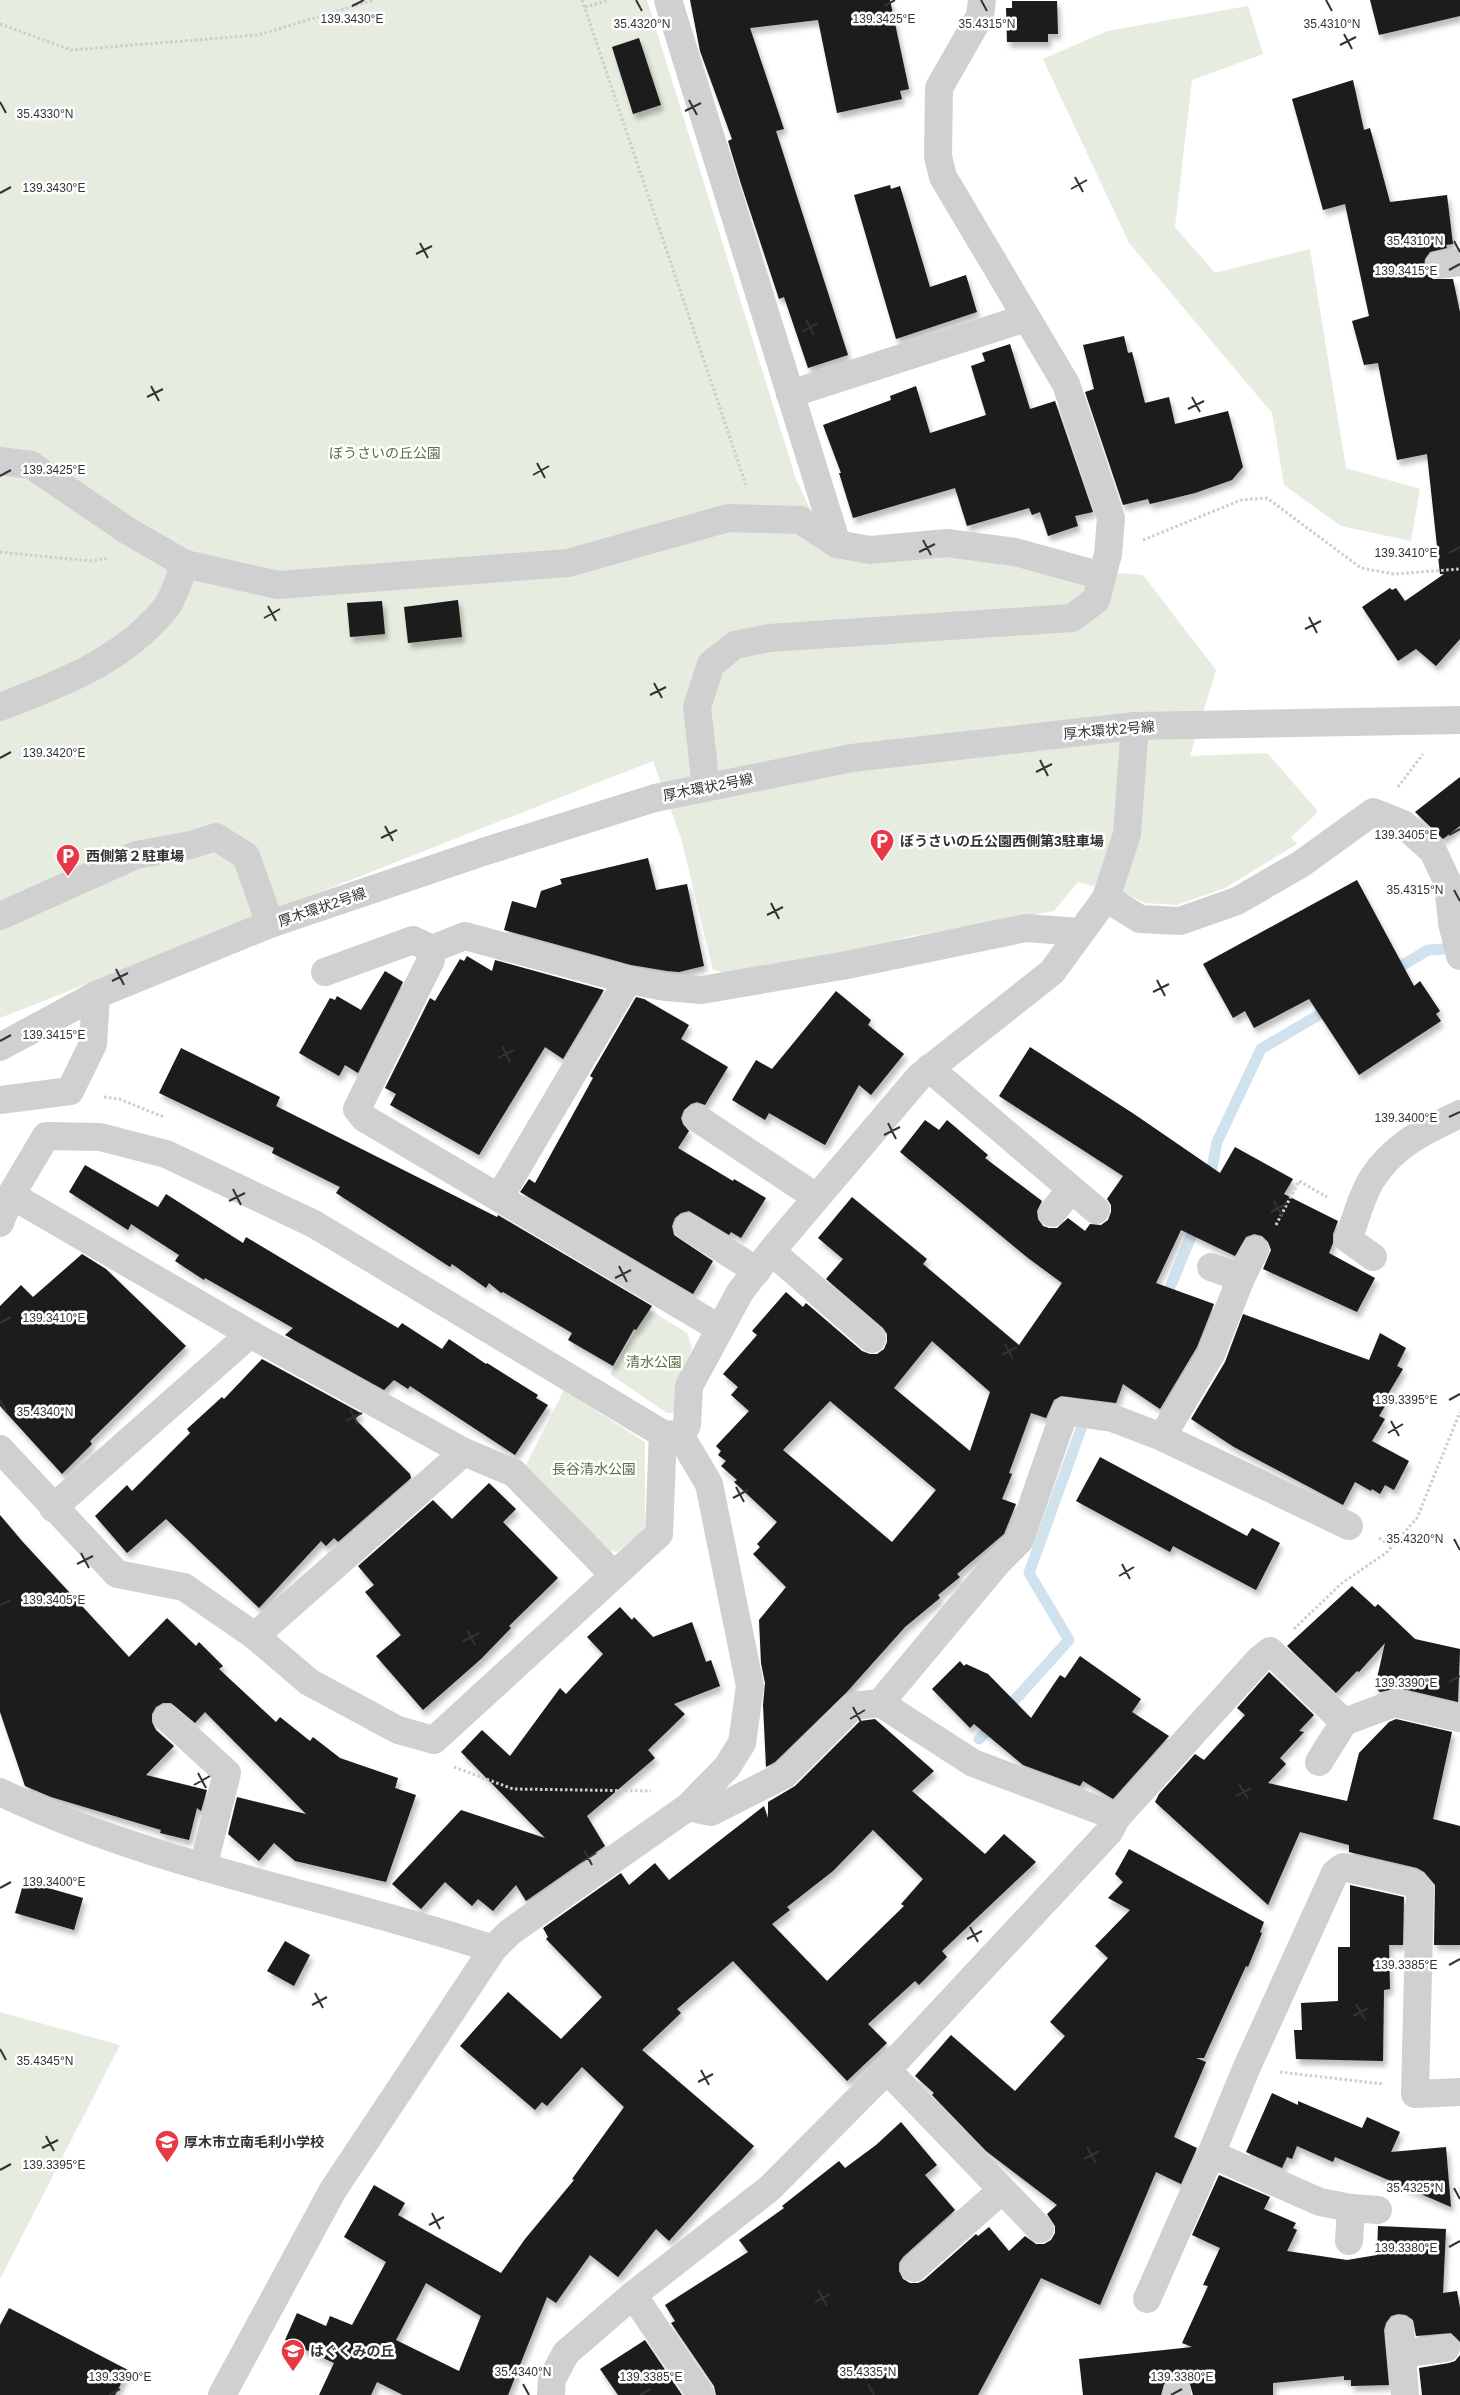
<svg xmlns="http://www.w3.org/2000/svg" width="1460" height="2395" viewBox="0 0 1460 2395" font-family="Arial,'Noto Sans JP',sans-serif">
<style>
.green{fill:#e6ecdf}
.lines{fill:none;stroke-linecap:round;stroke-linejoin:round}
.stream{stroke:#cfe2ee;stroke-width:11}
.building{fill:#1a1a1a;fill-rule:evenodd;filter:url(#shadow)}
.path{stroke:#cdcdcd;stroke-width:3;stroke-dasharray:2.5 2.5;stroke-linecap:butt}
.minor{stroke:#d0d0d0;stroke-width:28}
.ticks{fill:none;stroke:#333;stroke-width:2}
.labels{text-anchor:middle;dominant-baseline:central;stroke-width:5;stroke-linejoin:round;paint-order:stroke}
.park-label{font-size:14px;fill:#56703f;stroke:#fff}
.street-label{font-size:14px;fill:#333;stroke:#fff}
.poi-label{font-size:14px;font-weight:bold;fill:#333;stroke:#fff;text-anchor:start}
.ticks-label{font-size:12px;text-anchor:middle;fill:#333;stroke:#fff;stroke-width:5;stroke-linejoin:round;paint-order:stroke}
</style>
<defs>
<filter id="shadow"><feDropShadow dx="3" dy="5.5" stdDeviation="2.5" flood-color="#0004"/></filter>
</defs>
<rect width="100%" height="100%" fill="#fff"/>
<g class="green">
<path d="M0 0H647L796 479 826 543 944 551 1058 568 1143 575 1216 670 1190 756 1267 753 1317 810 1316 814 1291 837 1297 844 1225 888 1177 905 1145 903 1128 895 1078 882 1054 911 907 937 849 954 729 974 713 970 681 838 653 761 0 1018Z"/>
<path d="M1248 6 1263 54 1192 80 1175 227 1215 273 1310 249 1346 468 1420 489 1411 541 1341 526 1284 485 1272 413 1129 243 1043 59 1107 31Z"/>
<path d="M648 1309 687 1333 692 1347 679 1387 677 1413H667L610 1374Z"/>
<path d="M564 1390 645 1442V1528L617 1552 600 1549 524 1469Z"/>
<path d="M0 2012 120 2045 0 2279Z"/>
</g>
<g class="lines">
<g class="stream">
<path d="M1391 972 1428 950 1443 949"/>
<path d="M1209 1183 1217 1142 1261 1049 1332 1007"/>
<path d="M1164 1302 1197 1222"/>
<path d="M1005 1711 1069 1640 1029 1573 1086 1415"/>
<path d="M979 1739 994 1723"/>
</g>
</g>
<g class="building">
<path d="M690 0H890L909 89 900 91 902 99 837 113 818 20 750 28 784 129 776 131 848 355 808 368 784 297 779 299 741 184 728 141 732 139 700 51Z"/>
<path d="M1370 0H1460V16L1379 35Z"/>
<path d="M1012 1H1057L1058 34H1048V42H1007L1006 8H1012Z"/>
<path d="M639 38 661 105 633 114 612 47Z"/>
<path d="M1353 80 1364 130 1370 128 1390 202 1447 195 1453 244 1446 245 1447 248 1430 252 1425 259 1424 267 1426 274 1433 279H1453L1460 312V639L1436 666 1416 649 1398 661 1362 607 1390 588 1392 590 1396 588 1405 601 1444 574H1440L1427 454 1397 460 1378 363 1364 365 1352 321 1369 316 1345 204 1323 210 1292 99Z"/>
<path d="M890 185 891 189 900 186 930 287 966 275 977 312 896 339 854 195Z"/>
<path d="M1124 336 1128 353 1132 352 1145 403 1169 397 1175 424 1228 411 1243 467 1232 480 1195 493 1150 504 1148 499 1123 505 1085 392 1094 389 1083 345Z"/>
<path d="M1010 344 1030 409 1055 401 1093 512 1075 516 1078 526 1048 536 1040 512 1032 515 1029 508 967 526 955 488 853 518 839 473H841L823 425 891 400 890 396 916 386 930 433 986 415 971 366 985 361 982 353Z"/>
<path d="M458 600 462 637 408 643 404 607Z"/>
<path d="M382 601 385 634 350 637 347 603Z"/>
<path d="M1460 777V826L1443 839 1415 812Z"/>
<path d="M648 858 656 890 687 884 704 966 679 972 667 971 631 965 504 930 512 901 536 908 541 891 562 884 560 879Z"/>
<path d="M1357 880 1414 986 1420 981 1440 1011 1436 1014 1441 1021 1359 1075 1309 999 1254 1028 1245 1011 1233 1018 1203 964Z"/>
<path d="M467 956 492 971 495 960 604 990 563 1059 545 1047 479 1155 390 1105 396 1094 385 1088 430 998 435 1001 460 959 464 961Z"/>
<path d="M385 971 403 982 358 1073 345 1065 339 1076 299 1053 330 998 335 1000 337 996 361 1010Z"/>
<path d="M836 991 871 1020 868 1025 904 1054 871 1095 859 1085 825 1145 769 1113 765 1120 732 1100 756 1060 772 1069Z"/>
<path d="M636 997 644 999 689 1025 681 1039 728 1067 705 1105 697 1102 691 1104 684 1110 681 1118 683 1124 689 1131 678 1148 733 1181 734 1179 766 1198 741 1238 731 1232 729 1235 689 1211 681 1213 675 1218 672 1226 674 1235 713 1261 693 1294 520 1192 529 1179 535 1183 593 1078 590 1076Z"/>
<path d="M1030 1047 1134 1114 1220 1173 1235 1147 1293 1179 1284 1194 1338 1221 1333 1234V1243L1329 1253 1375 1278 1357 1312 1263 1269 1271 1250 1268 1242 1262 1236 1254 1234 1246 1237 1235 1256 1181 1230 1156 1283 1214 1304 1197 1347 1160 1409 1123 1384 1116 1403 1061 1396 1054 1400 1046 1418 1031 1413 1009 1473 1012 1474 1002 1499 1016 1504 1004 1534 957 1574 960 1577 938 1595 940 1598 905 1627 846 1693 775 1762 766 1767 763 1705 765 1683 761 1663 759 1620 786 1587 753 1554 760 1547 757 1544 777 1522 734 1482 737 1480 721 1466 726 1461 718 1455 721 1451 716 1446 749 1411 731 1395 738 1387 723 1374 757 1335 752 1331 786 1292 803 1307 806 1303 862 1351 870 1354H877L884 1349 887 1342V1334L883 1328 826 1279 843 1259 818 1238 852 1197 927 1259 923 1264 1019 1345 1062 1283 1028 1258 900 1152 925 1120 939 1130 947 1120 988 1155 985 1158 1042 1201 1037 1211 1038 1219 1043 1226 1049 1228H1057L1068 1218 1085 1231 1090 1224 1101 1225 1108 1220 1111 1212V1205L1107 1199 1123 1176 999 1096ZM932 1341 990 1392 970 1451 894 1388ZM830 1401 936 1490 892 1542 783 1450Z"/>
<path d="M181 1048 280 1097 276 1106 497 1217 498 1215 652 1306 636 1330 634 1329 613 1366 568 1340 572 1333 503 1292 501 1293 489 1283 486 1288 452 1264 450 1267 336 1193 340 1187 272 1153 274 1148 159 1093Z"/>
<path d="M85 1165 158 1207 166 1194 243 1243 246 1237 398 1328 402 1323 442 1349 449 1339 486 1364 487 1363 538 1395 536 1398 548 1405 515 1455 410 1386 408 1389 394 1380 384 1390 285 1335 293 1328 205 1278 204 1280 175 1261 179 1255 131 1224 128 1230 69 1192Z"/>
<path d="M82 1254 106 1269 186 1346 90 1441 92 1444 62 1474 0 1406V1306L21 1285 33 1297Z"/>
<path d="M1243 1314 1369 1360 1380 1333 1406 1348 1397 1366 1403 1369 1382 1404 1385 1406 1379 1416 1385 1419 1372 1441 1409 1461 1394 1490 1385 1485 1380 1494 1372 1489 1371 1491 1355 1482 1343 1505 1234 1447 1191 1419 1225 1362Z"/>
<path d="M262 1359 361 1413 355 1419 410 1474 411 1478 338 1542 334 1538 326 1546 321 1541 259 1608 166 1519 127 1553 95 1516 127 1485 132 1491 190 1433 187 1429 222 1397 224 1399Z"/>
<path d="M1100 1457 1247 1536 1252 1528 1280 1543 1256 1590 1173 1546 1170 1552 1076 1501Z"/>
<path d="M489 1483 516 1509 503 1522 558 1578 509 1626 511 1628 481 1659 423 1710 376 1656 401 1635 365 1592 374 1585 358 1566 433 1500 452 1519Z"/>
<path d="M0 1515 22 1541 129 1657 167 1618 196 1646 199 1642 223 1666 219 1669 276 1722 280 1717 310 1741 313 1737 340 1758 398 1778 395 1788 416 1795 386 1882 295 1861 274 1843 259 1861 228 1834 237 1797 306 1814 205 1712 195 1723 171 1703H163L156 1707 152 1714V1722L156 1730 174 1746 146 1775 207 1790 201 1811 197 1808 189 1840 160 1833 161 1830 51 1797 25 1786 0 1712Z"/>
<path d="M1352 1586 1375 1607 1378 1604 1415 1639 1460 1649 1458 1702 1399 1688 1380 1692 1375 1687 1385 1643 1359 1672 1357 1671 1336 1693 1287 1646Z"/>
<path d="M620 1607 632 1620 634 1617 653 1637 692 1622 706 1662 711 1660 720 1686 674 1704 685 1714 648 1750 655 1758 587 1816 605 1846 526 1901 516 1885 493 1911 478 1899 472 1906 445 1882 421 1909 392 1884 461 1810 545 1838 461 1752 482 1730 510 1756 560 1688 566 1694 603 1654 587 1637Z"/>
<path d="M1080 1656 1141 1699 1132 1712 1169 1736 1113 1799 1083 1781 1080 1786 1023 1765 974 1724 970 1728 932 1689 960 1661 964 1666 966 1664 988 1674 1031 1718 1060 1675 1065 1678Z"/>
<path d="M1269 1672 1314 1715 1299 1731 1304 1732 1280 1758 1286 1764 1268 1783 1347 1801 1359 1753 1389 1722 1396 1719 1452 1732 1433 1819 1460 1826V1945H1434L1435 1885 1424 1872 1417 1868 1349 1852V1845L1300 1832 1268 1905 1155 1802 1159 1794 1195 1754 1204 1760 1245 1715 1237 1708Z"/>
<path d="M875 1719 934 1771 912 1791 985 1854 1004 1834 1036 1862 942 1951 947 1957 919 1985 915 1981 868 2024 887 2043 847 2081 733 1961 677 2009 681 2013 642 2050 754 2146 669 2241 656 2229 618 2277 590 2255 556 2303 547 2297 508 2395H403L377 2382 371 2395H319L334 2363 285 2340 297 2313 326 2326 330 2316 352 2325 386 2262 344 2237 374 2185 405 2203 398 2215 501 2273 525 2239 574 2180 572 2179 624 2107 582 2067 547 2106 542 2102 535 2110 460 2046 508 1992 561 2039 602 1997 546 1939 548 1937 543 1928 621 1873 629 1885 655 1863 669 1880 764 1806 768 1818V1802L795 1786 860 1721ZM873 1830 923 1879 901 1904 904 1906 827 1981 772 1924 790 1910 787 1907 833 1871ZM426 2283 481 2316 459 2371 396 2340Z"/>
<path d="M1129 1849 1264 1922 1260 1932 1262 1933 1248 1967 1246 1966 1204 2058H1196L1206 2062 1174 2137 1197 2148 1181 2184 1156 2172 1100 2305 1041 2278 978 2395H716L714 2386 671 2323 675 2321 665 2305 748 2252 739 2240 784 2208 782 2206 839 2161 845 2168 876 2145 901 2122 937 2165 925 2175 955 2210 903 2257 899 2263V2271L903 2279 910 2283H918L924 2280 976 2234 978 2236 989 2227 1009 2251 1025 2236 1036 2244H1044L1051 2240 1055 2233V2226L1047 2214 1057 2205 986 2151 932 2095 934 2093 915 2076 951 2035 1015 2091 1065 2036 1050 2022 1108 1958 1095 1946 1130 1910 1108 1898 1123 1882 1115 1874Z"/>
<path d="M24 1881 83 1898 74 1930 15 1913Z"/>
<path d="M1350 1885 1404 1897 1403 1945H1389L1390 1989 1384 1990 1383 2061 1296 2059 1294 2030H1302L1301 2003 1338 2001V1947H1350Z"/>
<path d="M285 1941 310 1955 294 1986 267 1971Z"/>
<path d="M1272 2093 1298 2105V2101L1362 2128 1367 2117 1400 2132 1391 2152 1446 2147 1451 2207 1335 2157 1333 2162 1297 2146 1292 2159 1287 2157 1282 2168 1246 2152Z"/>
<path d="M1219 2175 1270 2197 1264 2209 1296 2223 1293 2228 1297 2230 1287 2251 1347 2260 1377 2255 1378 2226 1446 2229 1443 2293 1457 2291 1460 2308V2342L1451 2333 1416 2336 1413 2320 1406 2315 1398 2314 1391 2316 1386 2323 1384 2330 1389 2385 1351 2386V2380H1344V2376L1273 2383V2395H1193L1190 2384 1184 2378 1177 2376 1170 2378 1164 2384 1161 2395H1083L1079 2359 1192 2347 1182 2343 1208 2286 1203 2285 1220 2248 1192 2235Z"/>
<path d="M9 2308 128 2370 115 2395H0V2325Z"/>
<path d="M645 2340 682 2395H618L600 2369Z"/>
<path d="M1460 2355V2395H1422L1419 2368 1449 2363 1455 2361Z"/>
</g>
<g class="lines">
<g class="path">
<path d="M582 0 746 485"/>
<path d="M585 7 609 0"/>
<path d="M0 24 71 50 258 35 374 0"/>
<path d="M1143 540 1241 500 1267 498 1361 568 1394 574 1460 569"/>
<path d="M0 552 91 561 108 558"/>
<path d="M1398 787 1423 754"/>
<path d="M104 1097 119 1099 164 1117"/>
<path d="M1276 1225 1299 1181 1327 1197"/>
<path d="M1379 1538 1391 1546"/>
<path d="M1294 1629 1342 1583 1386 1553 1417 1518 1460 1412"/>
<path d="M454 1767 513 1789 651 1791"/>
<path d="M1280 2072 1383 2084"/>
</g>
<g class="minor">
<path d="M668 0 837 544 870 550 947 543 1015 552 1102 576"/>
<path d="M1439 265 1460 262"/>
<path d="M790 394 1026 318"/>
<path d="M0 461 31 465 128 531 185 564 278 585 568 563 728 518 800 520 837 544"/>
<path d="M0 707C60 684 122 661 164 610 174 598 179 578 185 564"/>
<path d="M706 787 697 707 711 664 735 645 769 638 1072 618 1096 600 1108 554 1111 518 1066 384 943 177 938 156 939 88 980 16 982 0"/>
<path d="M1106 898 1140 919 1180 921 1237 901 1301 864 1373 812 1403 824 1433 851 1448 883 1452 923 1460 956"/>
<path d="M0 916 136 855 191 845 216 837 246 856 270 924"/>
<path d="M432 949 431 960 357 1109 364 1118 719 1328"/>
<path d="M325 972 413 940 432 949 465 936 628 980 665 987 702 990 847 965 1026 928 1080 932"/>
<path d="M0 1047 96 995 270 924 486 851 655 798 852 758 1135 726 1460 720"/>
<path d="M929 1068 1096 1210"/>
<path d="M0 1100 70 1091 93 1044 96 995"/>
<path d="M697 1118 816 1197"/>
<path d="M11 1195 250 1334 464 1452"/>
<path d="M499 1198 628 980"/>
<path d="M1052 1213 1071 1189"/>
<path d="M0 1223 11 1195 46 1136 100 1137 166 1154 314 1224 663 1434 680 1435"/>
<path d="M688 1227 757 1271"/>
<path d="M772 1252 872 1339"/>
<path d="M1373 1257 1348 1239C1356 1220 1361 1196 1372 1179 1394 1144 1425 1131 1460 1114"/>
<path d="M1211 1267 1241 1278"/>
<path d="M1162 1437 1211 1354 1241 1278 1255 1250"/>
<path d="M0 1449 117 1574 184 1587 255 1636 464 1452 514 1473 614 1575"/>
<path d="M53 1508 250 1334"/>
<path d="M255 1636 309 1682 398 1730 434 1740 659 1534 663 1434"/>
<path d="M880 1703 998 1562 1020 1540 1065 1411 1112 1418 1162 1437 1349 1526"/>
<path d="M167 1718 227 1773 203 1867"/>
<path d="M1319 1762 1344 1722 1395 1703 1460 1718"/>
<path d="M0 1792C155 1867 330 1895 493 1949"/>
<path d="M688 1807 711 1812 784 1775 853 1706 880 1703 973 1763 1117 1817"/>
<path d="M887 2070 1040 2229"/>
<path d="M1211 2154 1320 2202 1351 2208 1349 2241"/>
<path d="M1351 2208 1378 2210"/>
<path d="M914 2268 1002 2190"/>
<path d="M633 2295 701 2395"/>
<path d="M1147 2299 1211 2154 1246 2069 1335 1873 1343 1867 1413 1883 1420 1890 1415 2094 1460 2092"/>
<path d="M1400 2329 1405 2395"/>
<path d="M1402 2354 1446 2348"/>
<path d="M1177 2392V2395"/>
<path d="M222 2395 333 2190 493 1949 510 1932 688 1807 727 1767 742 1743 750 1686 709 1484 680 1435 687 1425 689 1386 740 1292 774 1248 919 1077 1052 972 1106 898 1127 834 1135 726"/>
<path d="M551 2395 552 2379 566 2353 633 2295 770 2188 887 2070 1109 1832 1117 1817 1260 1659 1270 1651 1344 1722"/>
</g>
</g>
<path class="ticks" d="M636 0 642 11M981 0 987 11M1326 0 1332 11M352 6 364 0M884 6 895 0M1344 34 1352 49M1340 45 1356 37M689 100 697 115M0 102 6 113M685 111 701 103M1075 177 1083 192M1071 189 1087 180M0 193 11 187M1454 241 1460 252M420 243 428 258M416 254 432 246M1449 270 1460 264M806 320 814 335M802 332 818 323M151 386 159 401M147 397 163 389M1192 397 1200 412M1188 409 1204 401M537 463 545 478M533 475 549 466M0 476 11 470M923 540 931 555M919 552 935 544M1449 553 1460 547M268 606 276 621M1309 617 1317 633M264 618 280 609M1305 629 1321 621M654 683 662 698M650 695 666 687M0 758 11 752M1040 760 1048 776M1036 772 1052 764M385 826 393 841M1449 835 1460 829M381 838 397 830M1454 890 1460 901M771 903 779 919M767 915 783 907M116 969 124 985M1157 980 1165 996M112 981 128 973M1153 992 1169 984M0 1041 11 1035M502 1046 510 1062M498 1058 514 1050M1449 1117 1460 1112M888 1123 896 1139M884 1135 900 1127M233 1189 241 1205M229 1201 245 1193M1274 1201 1282 1216M1271 1212 1286 1204M619 1266 627 1282M615 1278 631 1270M0 1323 11 1317M1005 1344 1013 1359M1002 1355 1017 1347M0 1400 6 1411M1449 1400 1460 1394M350 1409 358 1425M346 1421 362 1413M1391 1421 1399 1436M1388 1433 1403 1424M736 1487 744 1502M733 1498 748 1490M1454 1539 1460 1550M81 1553 89 1568M77 1564 93 1556M1122 1564 1130 1579M1119 1576 1134 1567M0 1605 11 1600M467 1630 475 1645M463 1641 479 1633M1449 1682 1460 1676M853 1707 861 1722M850 1719 865 1710M198 1773 206 1788M1239 1784 1248 1799M194 1785 210 1776M1236 1796 1251 1788M584 1850 592 1865M581 1862 596 1853M0 1888 11 1882M970 1927 978 1942M967 1939 982 1931M1449 1965 1460 1959M315 1993 323 2008M1356 2004 1365 2020M312 2005 327 1997M1353 2016 1368 2008M0 2049 6 2060M701 2070 709 2085M698 2082 713 2074M46 2136 54 2151M1087 2147 1096 2163M42 2148 58 2140M1084 2159 1099 2151M0 2170 11 2164M1454 2188 1460 2199M432 2213 440 2229M429 2225 444 2217M1449 2247 1460 2241M818 2290 827 2306M815 2302 830 2294M523 2384 529 2395M868 2384 874 2395M109 2395 120 2389M640 2395 651 2389M1171 2395 1182 2389"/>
<defs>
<symbol id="parking-pin" viewBox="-11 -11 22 30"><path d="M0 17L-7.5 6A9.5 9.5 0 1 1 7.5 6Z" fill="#e63946" stroke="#fff"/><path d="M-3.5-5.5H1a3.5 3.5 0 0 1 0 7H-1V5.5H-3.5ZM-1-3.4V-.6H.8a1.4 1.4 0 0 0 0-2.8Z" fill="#fff"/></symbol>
<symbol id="school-pin" viewBox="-11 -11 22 30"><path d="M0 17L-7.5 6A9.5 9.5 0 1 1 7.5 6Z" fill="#e63946" stroke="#fff"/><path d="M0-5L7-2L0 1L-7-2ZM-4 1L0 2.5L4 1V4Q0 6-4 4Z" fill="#fff"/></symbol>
</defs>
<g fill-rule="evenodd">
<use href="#parking-pin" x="868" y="827" width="28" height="38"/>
<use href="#parking-pin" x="54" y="842" width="28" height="38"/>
<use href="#school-pin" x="153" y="2128" width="28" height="38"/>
<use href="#school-pin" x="279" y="2337" width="28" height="38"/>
</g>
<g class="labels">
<g class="park-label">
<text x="385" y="453">ぼうさいの丘公園</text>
<text x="654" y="1362">清水公園</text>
<text x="594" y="1469">長谷清水公園</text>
</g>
<g class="street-label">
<text transform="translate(1109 730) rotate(-5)">厚木環状2号線</text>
<text transform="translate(708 787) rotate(-11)">厚木環状2号線</text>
<text transform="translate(322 907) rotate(-19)">厚木環状2号線</text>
</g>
<g class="poi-label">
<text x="900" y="841">ぼうさいの丘公園西側第3駐車場</text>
<text x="86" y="856">西側第２駐車場</text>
<text x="184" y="2142">厚木市立南毛利小学校</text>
<text x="310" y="2351">はぐくみの丘</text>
</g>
</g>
<g class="ticks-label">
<text x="352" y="23">139.3430°E</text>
<text x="884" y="23">139.3425°E</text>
<text x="642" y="28">35.4320°N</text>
<text x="987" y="28">35.4315°N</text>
<text x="1332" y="28">35.4310°N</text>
<text x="45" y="118">35.4330°N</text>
<text x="54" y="192">139.3430°E</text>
<text x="1415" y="245">35.4310°N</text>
<text x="1406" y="275">139.3415°E</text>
<text x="54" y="474">139.3425°E</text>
<text x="1406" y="557">139.3410°E</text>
<text x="54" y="757">139.3420°E</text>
<text x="1406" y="839">139.3405°E</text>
<text x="1415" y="894">35.4315°N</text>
<text x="54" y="1039">139.3415°E</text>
<text x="1406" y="1122">139.3400°E</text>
<text x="54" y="1322">139.3410°E</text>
<text x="1406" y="1404">139.3395°E</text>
<text x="45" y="1416">35.4340°N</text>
<text x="1415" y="1543">35.4320°N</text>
<text x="54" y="1604">139.3405°E</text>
<text x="1406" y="1687">139.3390°E</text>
<text x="54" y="1886">139.3400°E</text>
<text x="1406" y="1969">139.3385°E</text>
<text x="45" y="2065">35.4345°N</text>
<text x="54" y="2169">139.3395°E</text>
<text x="1415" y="2192">35.4325°N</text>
<text x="1406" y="2252">139.3380°E</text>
<text x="523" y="2376">35.4340°N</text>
<text x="868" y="2376">35.4335°N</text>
<text x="120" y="2381">139.3390°E</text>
<text x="651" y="2381">139.3385°E</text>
<text x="1182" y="2381">139.3380°E</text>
</g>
</svg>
